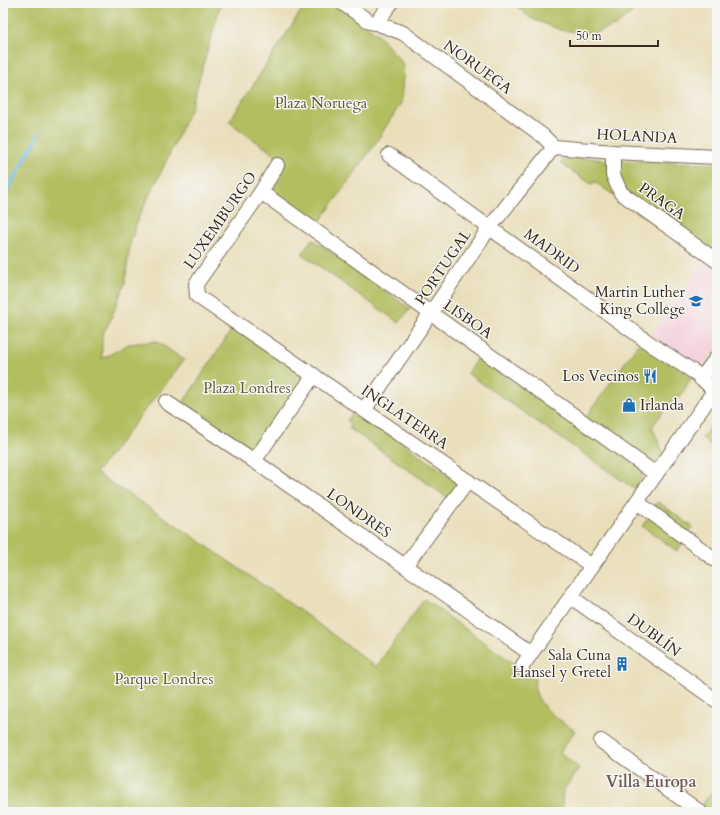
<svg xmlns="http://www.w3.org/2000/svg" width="720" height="815" viewBox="0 0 720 815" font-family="Cardo,serif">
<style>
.built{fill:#f4cfdc}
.green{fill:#b2be60;stroke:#76743f}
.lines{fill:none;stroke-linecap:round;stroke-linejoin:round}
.stream{stroke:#6db8e6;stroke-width:3.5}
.minor-casing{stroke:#786955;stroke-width:16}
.minor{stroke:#fff;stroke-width:14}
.labels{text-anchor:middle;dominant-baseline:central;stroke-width:3;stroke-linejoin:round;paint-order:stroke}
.street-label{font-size:15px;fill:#3b2a1e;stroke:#f6f6f2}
.park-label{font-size:15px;fill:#5f5632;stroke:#f6f6f2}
.poi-label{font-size:15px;fill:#3b2a1e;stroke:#f6f6f2;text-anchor:end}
.neighbourhood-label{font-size:16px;font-weight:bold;fill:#735a5c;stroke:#f6f6f2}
</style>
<rect width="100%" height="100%" fill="#f6f6f2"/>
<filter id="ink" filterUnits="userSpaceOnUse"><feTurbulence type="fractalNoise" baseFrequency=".025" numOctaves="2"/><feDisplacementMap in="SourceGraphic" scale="8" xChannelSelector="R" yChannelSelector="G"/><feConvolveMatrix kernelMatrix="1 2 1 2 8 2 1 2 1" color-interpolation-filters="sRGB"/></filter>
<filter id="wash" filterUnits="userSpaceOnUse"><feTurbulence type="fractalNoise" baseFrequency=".012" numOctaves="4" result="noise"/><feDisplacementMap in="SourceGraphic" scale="16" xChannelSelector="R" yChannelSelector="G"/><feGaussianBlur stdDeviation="0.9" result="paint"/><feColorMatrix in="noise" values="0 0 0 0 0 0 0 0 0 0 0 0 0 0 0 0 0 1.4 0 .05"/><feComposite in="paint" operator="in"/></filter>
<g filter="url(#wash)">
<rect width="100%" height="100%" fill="#eadfbb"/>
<path class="built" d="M707 259 717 267V347L701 369 651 335Z"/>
<g class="green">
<path d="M3 3H221L191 108 164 166 139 216 130 244 125 283 110 321 102 335V359L129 344 157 341 184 360 96 473 179 527 305 614 376 667 424 599 535 679C531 704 558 718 575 731L560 752 579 768 563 791 562 812H3Z"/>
<path d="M306 3H335L378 34 404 65 401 103 373 147 319 223 270 188 285 162 229 122Z"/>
<path d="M513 3H642L617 25 593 34 561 30 530 18Z"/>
<path d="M566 156 607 160 609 175 699 256 595 182 591 184 560 163Z"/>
<path d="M619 160 717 164V255L623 189 618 181Z"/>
<path d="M312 239 410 309 399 323 302 254Z"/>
<path d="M236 323 312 373 256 454 181 406Z"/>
<path d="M639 343 692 377 680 397 672 400 652 427 663 452 655 464 586 417Z"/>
<path d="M477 358 647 472 634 489 467 373Z"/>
<path d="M355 409 459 483 448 498 349 428 351 424 347 421Z"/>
<path d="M717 417V451L702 438Z"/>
<path d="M658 502 693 527 688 533 653 508Z"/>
<path d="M649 517 684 542 677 551 642 526Z"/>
<path d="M717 784V812H697Z"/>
</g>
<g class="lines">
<path class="stream" d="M3 198 40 133"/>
</g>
</g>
<g filter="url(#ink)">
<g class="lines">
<defs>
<g id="minor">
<path d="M342 3 370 22 376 23"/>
<path d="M391 3 376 23 403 33 543 136 554 147"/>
<path d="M554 147 613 152 717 157"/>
<path d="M613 152V175L621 193 717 261"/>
<path d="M389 155 652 345 697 374 717 393"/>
<path d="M277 165 261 192 196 284 197 296 592 566"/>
<path d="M261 192 656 474"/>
<path d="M701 379 717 357"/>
<path d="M166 402 247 456 531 654"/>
<path d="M364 410 490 227 554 147"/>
<path d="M254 461 314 375"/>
<path d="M637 502 717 561"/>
<path d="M405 566 468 481"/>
<path d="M571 597 717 701"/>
<path d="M523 665 714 391"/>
<path d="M601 741 700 812"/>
</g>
</defs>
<use href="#minor" class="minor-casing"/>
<use href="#minor" class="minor"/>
</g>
</g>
<defs>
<symbol id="school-bare" viewBox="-9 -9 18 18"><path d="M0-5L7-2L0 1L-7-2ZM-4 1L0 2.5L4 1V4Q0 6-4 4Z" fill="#1f6fb2" stroke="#f6f6f2" stroke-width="2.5" paint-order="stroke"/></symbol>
<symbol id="restaurant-bare" viewBox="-9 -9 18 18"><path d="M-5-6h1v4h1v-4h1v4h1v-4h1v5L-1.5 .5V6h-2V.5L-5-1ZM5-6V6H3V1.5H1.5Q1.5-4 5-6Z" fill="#1f6fb2" stroke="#f6f6f2" stroke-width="2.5" paint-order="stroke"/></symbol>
<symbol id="shop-bare" viewBox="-9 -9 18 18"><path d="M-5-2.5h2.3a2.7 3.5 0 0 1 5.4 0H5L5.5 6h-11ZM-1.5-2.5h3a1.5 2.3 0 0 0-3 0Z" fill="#1f6fb2" stroke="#f6f6f2" stroke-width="2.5" paint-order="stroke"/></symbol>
<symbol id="building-bare" viewBox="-9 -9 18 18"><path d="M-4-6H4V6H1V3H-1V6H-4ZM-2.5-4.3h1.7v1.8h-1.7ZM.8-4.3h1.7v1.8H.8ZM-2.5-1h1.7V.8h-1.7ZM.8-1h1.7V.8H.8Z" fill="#1f6fb2" stroke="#f6f6f2" stroke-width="2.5" paint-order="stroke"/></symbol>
</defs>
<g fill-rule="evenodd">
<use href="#school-bare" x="686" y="291" width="20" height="20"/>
<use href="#restaurant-bare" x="640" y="366" width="20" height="20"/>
<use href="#shop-bare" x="619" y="395" width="20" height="20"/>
<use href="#building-bare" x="612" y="654" width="20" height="20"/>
</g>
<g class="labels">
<g class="street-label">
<text transform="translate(478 67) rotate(36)">NORUEGA</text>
<text transform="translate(637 136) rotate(3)">HOLANDA</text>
<text transform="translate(662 201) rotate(35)">PRAGA</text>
<text transform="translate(220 220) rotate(-55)">LUXEMBURGO</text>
<text transform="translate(552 251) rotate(36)">MADRID</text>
<text transform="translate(443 267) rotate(-56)">PORTUGAL</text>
<text transform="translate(468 319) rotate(35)">LISBOA</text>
<text transform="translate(405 417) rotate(34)">INGLATERRA</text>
<text transform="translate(359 513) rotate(35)">LONDRES</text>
<text transform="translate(654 635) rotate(36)">DUBLÍN</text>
</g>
<g class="park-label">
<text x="321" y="103">Plaza Noruega</text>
<text x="247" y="388">Plaza Londres</text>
<text x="164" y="679">Parque Londres</text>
</g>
<g class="poi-label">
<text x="685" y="292">Martin Luther<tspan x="685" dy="17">King College</tspan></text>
<text x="639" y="376">Los Vecinos</text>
<text x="640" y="405" text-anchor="start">Irlanda</text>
<text x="611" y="655">Sala Cuna<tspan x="611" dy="17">Hansel y Gretel</tspan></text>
</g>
<g class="neighbourhood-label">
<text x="651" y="782">Villa Europa</text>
</g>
</g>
<rect width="720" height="815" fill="none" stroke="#f6f6f2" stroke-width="16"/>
<path d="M570 40v6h88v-6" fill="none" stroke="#3b2a1e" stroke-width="2"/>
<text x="576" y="40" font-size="12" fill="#3b2a1e" stroke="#f6f6f2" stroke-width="3" paint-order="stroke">50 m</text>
</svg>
